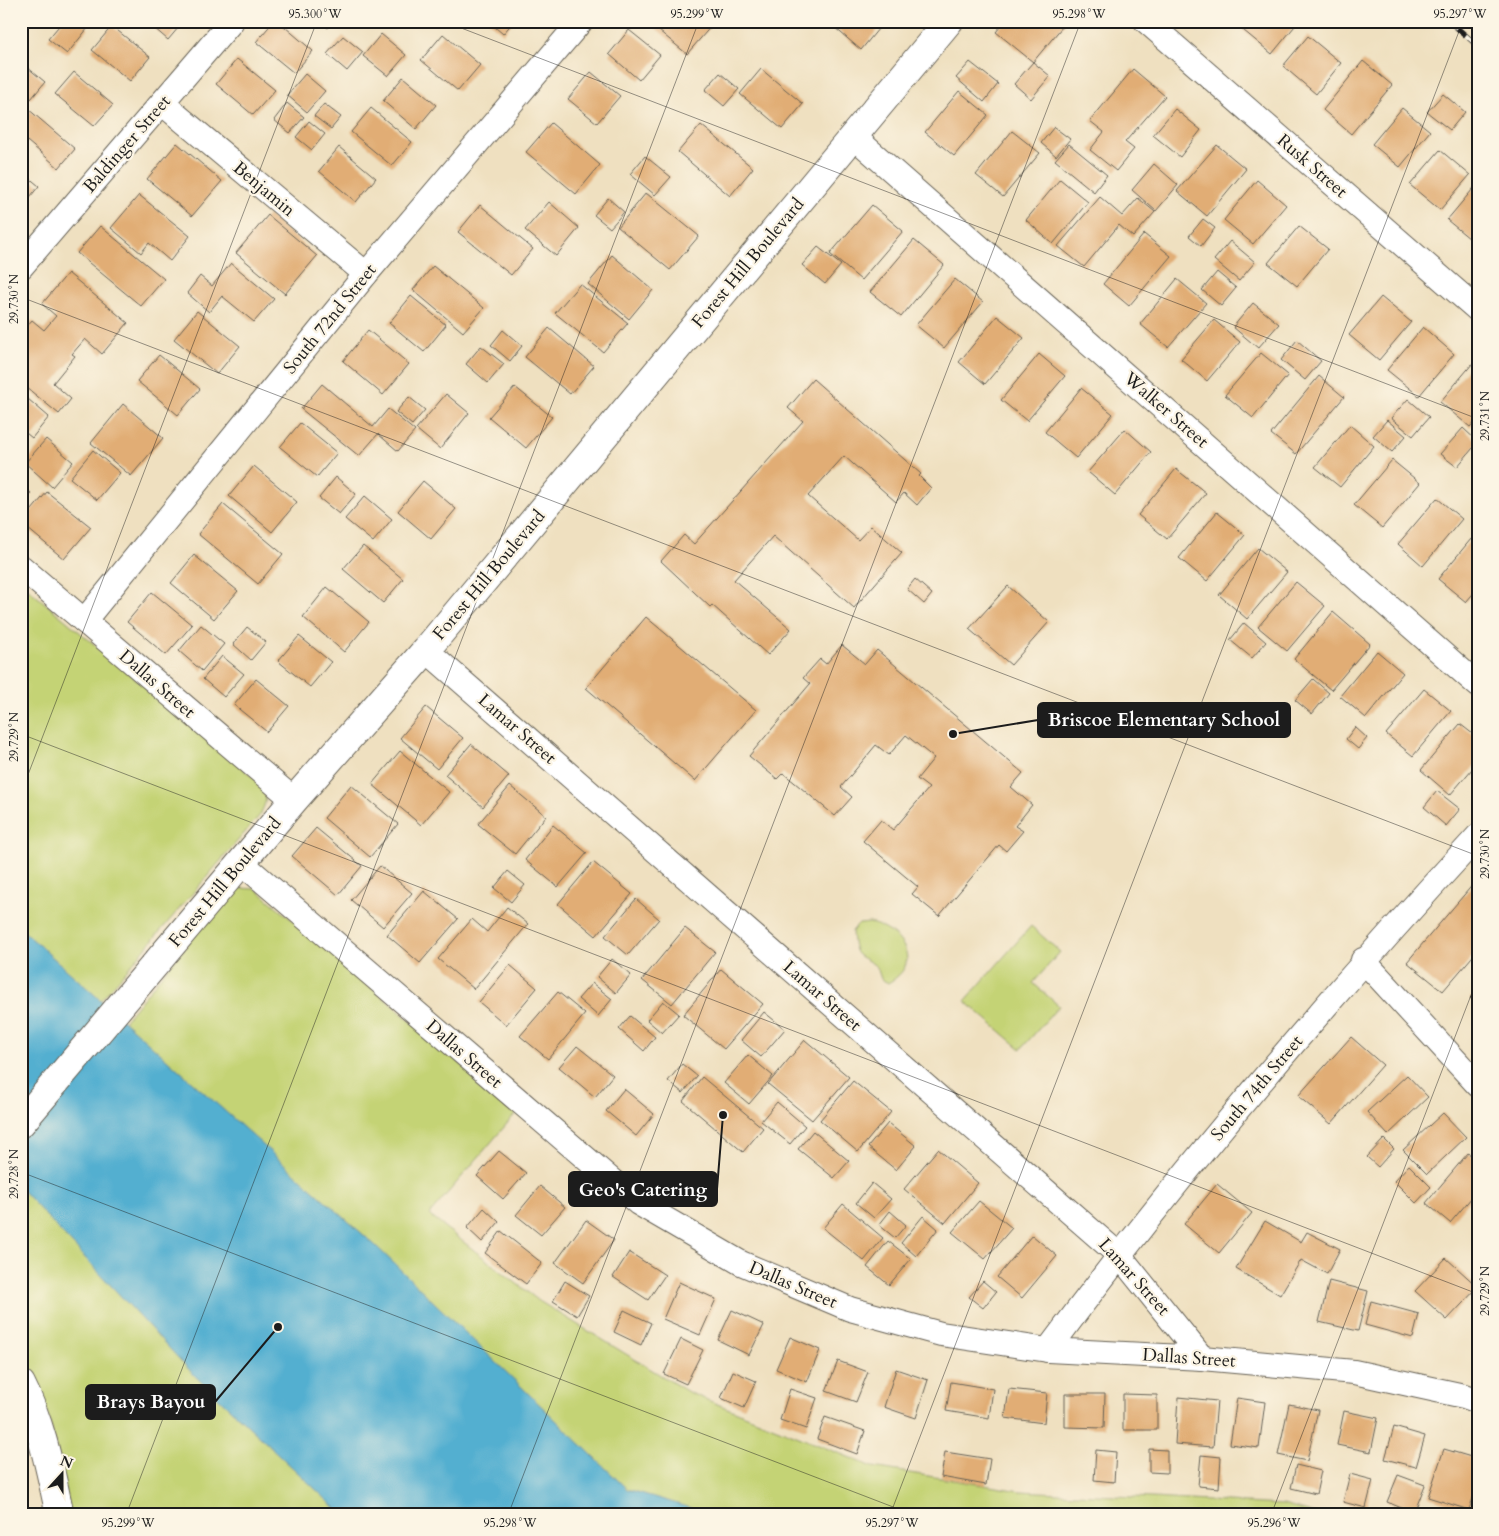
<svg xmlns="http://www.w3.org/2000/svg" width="1499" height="1536" viewBox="0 0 1499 1536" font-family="Cardo,serif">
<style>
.green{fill:#c4d375;stroke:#707848}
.water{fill:#52afd0;stroke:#376676}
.building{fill:#e1ad74}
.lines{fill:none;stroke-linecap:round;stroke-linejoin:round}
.minor-casing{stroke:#666155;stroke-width:26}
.tertiary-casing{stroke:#666155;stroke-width:30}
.minor{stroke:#fff;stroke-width:24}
.tertiary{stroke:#fff;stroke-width:28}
.rail-casing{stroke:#1c1c1c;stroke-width:5.5}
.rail{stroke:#fcf5e5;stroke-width:4;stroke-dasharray:11;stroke-linecap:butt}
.ticks{fill:none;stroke:#1c1c1c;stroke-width:1;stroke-opacity:0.45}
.labels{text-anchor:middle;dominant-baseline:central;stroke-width:4.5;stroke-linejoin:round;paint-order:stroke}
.street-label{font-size:18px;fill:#1c1c1c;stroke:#fcf5e5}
.leader{fill:none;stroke:#1c1c1c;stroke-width:2}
.callout-dot{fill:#1c1c1c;stroke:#fcf5e5;stroke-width:2}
.callout{fill:#1c1c1c;stroke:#1c1c1c;stroke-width:2}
.callout-label{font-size:19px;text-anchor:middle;font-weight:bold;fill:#fff}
.neatline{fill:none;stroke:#1c1c1c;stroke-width:2}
.ticks-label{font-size:12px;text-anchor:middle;fill:#1c1c1c}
</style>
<rect width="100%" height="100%" fill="#fcf5e5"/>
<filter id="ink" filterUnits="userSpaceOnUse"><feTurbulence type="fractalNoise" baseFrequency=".02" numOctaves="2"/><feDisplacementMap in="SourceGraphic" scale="10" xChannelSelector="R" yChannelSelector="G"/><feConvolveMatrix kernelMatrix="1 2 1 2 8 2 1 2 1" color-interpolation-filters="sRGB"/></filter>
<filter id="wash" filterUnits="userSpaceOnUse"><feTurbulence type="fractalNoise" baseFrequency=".0096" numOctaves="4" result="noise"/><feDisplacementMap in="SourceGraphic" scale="20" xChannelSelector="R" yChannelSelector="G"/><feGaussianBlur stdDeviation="1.12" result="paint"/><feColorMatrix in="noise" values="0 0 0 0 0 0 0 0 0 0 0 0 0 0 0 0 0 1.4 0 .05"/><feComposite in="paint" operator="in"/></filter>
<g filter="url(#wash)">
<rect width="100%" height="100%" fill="#efe0c0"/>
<g class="green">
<path d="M21 583 254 778C267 793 269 797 260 815L21 1093Z"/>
<path d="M238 888 256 889 517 1112 429 1215 539 1301 690 1393 873 1467 1020 1491 1283 1505 1319 1515H70C58 1459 50 1400 21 1350V1148L228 894Z"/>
<path d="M870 923C901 931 925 962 888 983L881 979 877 967C858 952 854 962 852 931L859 924Z"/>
<path d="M1031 926 1060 952 1033 983 1059 1006 1021 1049 965 1001Z"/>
</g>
<path class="water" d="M21 929 376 1246 627 1489 715 1515H343L195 1376 21 1189Z"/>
<g id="blocks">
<g class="building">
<path d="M63 21H81L88 28 67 54 48 39Z"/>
<path d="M146 21H184L168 40Z"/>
<path d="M274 21H278L313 51 294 73 256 42Z"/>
<path d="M320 21H334L328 28Z"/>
<path d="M488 21H514L503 34Z"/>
<path d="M647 21H709L713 24 687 54Z"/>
<path d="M827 21H881L883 23 861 50Z"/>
<path d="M1005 21H1067L1033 62 996 32Z"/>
<path d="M1232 21H1299L1272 54Z"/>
<path d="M112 26 150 57 130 81 92 50Z"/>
<path d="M629 30 660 55 639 80 609 54Z"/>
<path d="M381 34 406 55 388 76 363 56Z"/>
<path d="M443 34 480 65 458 91 421 60Z"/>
<path d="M343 36 363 52 347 71 327 54Z"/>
<path d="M1308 36 1341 63 1316 94 1283 66Z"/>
<path d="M237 59 275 90 253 115 216 84Z"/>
<path d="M1363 61 1392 85 1351 134 1323 110Z"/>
<path d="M970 62 998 84 984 102 956 78Z"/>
<path d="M1033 62 1050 76 1031 99 1014 84Z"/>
<path d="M27 67 45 82 31 99 21 91V74Z"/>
<path d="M761 69 803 104 782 129 740 94Z"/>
<path d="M1133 69 1165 96 1125 142 1134 149 1116 171 1090 150 1104 132 1090 121Z"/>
<path d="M74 72 113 105 94 126 55 94Z"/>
<path d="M591 72 620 96 597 123 568 99Z"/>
<path d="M720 73 739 89 724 106 705 90Z"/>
<path d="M305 74 325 91 307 112 287 95Z"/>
<path d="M403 77 436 105 416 129 383 101Z"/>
<path d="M959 91 988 115 954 156 925 132Z"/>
<path d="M1443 94 1465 112 1450 130 1427 112Z"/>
<path d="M287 103 304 117 290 133 274 120Z"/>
<path d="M324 104 341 117 331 129 314 116Z"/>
<path d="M27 108 75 149 59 168 21 136V115Z"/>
<path d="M371 108 412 142 392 166 351 132Z"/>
<path d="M1402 108 1430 131 1400 167 1372 144Z"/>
<path d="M1175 109 1201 130 1180 157 1153 135Z"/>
<path d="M309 121 325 134 312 150 296 137Z"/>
<path d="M551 123 600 165 576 194 526 152Z"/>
<path d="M701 125 753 168 730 196 678 152Z"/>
<path d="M1054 127 1070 139 1056 156 1041 143Z"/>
<path d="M1012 131 1040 153 1003 197 976 175Z"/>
<path d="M177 143 222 181 192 216 147 179Z"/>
<path d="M1069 144 1107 175 1094 192 1055 160Z"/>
<path d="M1217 145 1246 169 1207 216 1177 191Z"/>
<path d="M339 147 376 178 356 202 319 171Z"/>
<path d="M1440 150 1470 175 1440 210 1410 185Z"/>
<path d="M645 156 671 177 655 195 630 174Z"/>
<path d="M1154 164 1178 185 1156 211 1132 190Z"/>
<path d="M21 171 39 186 21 208Z"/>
<path d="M1060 179 1088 202 1053 244 1026 220Z"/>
<path d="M1257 180 1286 205 1253 244 1224 220Z"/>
<path d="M1478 183V240L1475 243 1447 220Z"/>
<path d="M646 193 699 236 670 270 618 227Z"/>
<path d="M139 195 190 236 170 261 149 243 141 253 111 228Z"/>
<path d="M1100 197 1122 216 1138 198 1155 212 1133 237 1119 225 1084 267 1058 246Z"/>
<path d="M608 198 624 212 610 228 594 215Z"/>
<path d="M549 202 579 228 556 256 525 230Z"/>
<path d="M480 205 533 249 511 275 458 232Z"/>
<path d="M872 205 903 231 861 280 830 254Z"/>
<path d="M268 215 317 256 285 294 236 253Z"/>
<path d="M1203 219 1215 228 1201 246 1189 236Z"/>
<path d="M100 226 164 279 141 306 77 253Z"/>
<path d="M1299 226 1328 249 1297 286 1268 263Z"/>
<path d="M1144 234 1171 256 1129 306 1103 284Z"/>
<path d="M914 240 944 265 901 317 870 292Z"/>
<path d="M1230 241 1255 262 1239 281 1214 260Z"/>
<path d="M818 247 841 265 825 284 802 265Z"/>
<path d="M612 255 653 290 629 319 588 284Z"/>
<path d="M231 263 274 299 254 322 222 296 209 312 187 293 200 276 212 286Z"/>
<path d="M433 266 484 308 463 332 413 290Z"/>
<path d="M1217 272 1236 288 1221 306 1202 290Z"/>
<path d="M68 273 128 323 102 354 85 339 72 354 75 356 53 383 71 399 59 414 21 383V333L32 320 44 330 56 316 42 304Z"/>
<path d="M955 279 983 302 944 348 916 325Z"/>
<path d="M1177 279 1206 303 1168 347 1140 324Z"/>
<path d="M580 284 628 323 603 352 555 313Z"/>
<path d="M411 296 446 325 424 352 389 323Z"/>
<path d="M1381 297 1411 322 1379 360 1349 335Z"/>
<path d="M1253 303 1279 324 1258 348 1233 327Z"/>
<path d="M197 311 240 346 217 374 174 339Z"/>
<path d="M997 316 1024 338 985 384 959 362Z"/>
<path d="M1214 320 1240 342 1207 381 1181 359Z"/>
<path d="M1423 327 1454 354 1419 396 1387 370Z"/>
<path d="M549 328 594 366 570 394 525 357Z"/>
<path d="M368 330 409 364 383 395 343 361Z"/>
<path d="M503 330 522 346 510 361 491 345Z"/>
<path d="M1297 340 1321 361 1305 380 1281 360Z"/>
<path d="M481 346 504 364 488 383 466 364Z"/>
<path d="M1261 353 1288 375 1253 418 1225 395Z"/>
<path d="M1039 354 1065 376 1027 421 1001 400Z"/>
<path d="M159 355 200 389 178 415 137 381Z"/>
<path d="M1473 363 1478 367V418L1470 427 1440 402Z"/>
<path d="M1319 376 1344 397 1296 454 1271 434Z"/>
<path d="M813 379 921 474 919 476 931 488 917 505 904 493 896 502 844 456 808 496 858 540 871 526 902 553 854 608 773 536 734 580 791 629 768 655 712 605 710 607 661 561 684 535 694 544 803 421 788 408Z"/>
<path d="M322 384 373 427 388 409 415 431 398 451 378 434 359 456 301 409Z"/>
<path d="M515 387 552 417 526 448 489 417Z"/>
<path d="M1081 388 1113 414 1076 458 1045 432Z"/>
<path d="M21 393 49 417 32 438 21 429Z"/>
<path d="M446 394 469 413 440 449 416 429Z"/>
<path d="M409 397 425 410 412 425 396 412Z"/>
<path d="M1408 399 1429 417 1413 436 1391 418Z"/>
<path d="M123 404 163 438 131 476 91 443Z"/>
<path d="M1387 420 1406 436 1392 452 1373 436Z"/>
<path d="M300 423 337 453 317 477 280 447Z"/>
<path d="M1350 425 1374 446 1340 487 1315 467Z"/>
<path d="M1463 428 1478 442 1457 467 1440 454Z"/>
<path d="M1125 429 1151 452 1115 495 1088 472Z"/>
<path d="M46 439 73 462 52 487 25 463Z"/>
<path d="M93 450 120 473 97 500 70 478Z"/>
<path d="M1392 460 1420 483 1382 528 1354 505Z"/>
<path d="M254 466 297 502 272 532 229 496Z"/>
<path d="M1176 469 1206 493 1167 539 1138 515Z"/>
<path d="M336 477 356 494 339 514 319 498Z"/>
<path d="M423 481 456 509 431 539 398 511Z"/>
<path d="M21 484 31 493 21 505Z"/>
<path d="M47 492 91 527 64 559 21 523Z"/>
<path d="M365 496 392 519 373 542 345 519Z"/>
<path d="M1437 498 1462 519 1423 566 1398 544Z"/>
<path d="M223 504 283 554 258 584 198 534Z"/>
<path d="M1217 512 1245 535 1207 581 1179 558Z"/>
<path d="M1471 539 1478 544V588L1466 602 1438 579Z"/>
<path d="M363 546 403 579 383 603 343 569Z"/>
<path d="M1258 548 1287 572 1247 619 1219 595Z"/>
<path d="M194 555 238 591 214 619 171 583Z"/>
<path d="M915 579 932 594 924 604 907 589Z"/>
<path d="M1296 582 1325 606 1287 651 1258 627Z"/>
<path d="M1008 586 1049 622 1011 665 969 629Z"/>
<path d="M327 587 369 622 344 652 303 617Z"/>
<path d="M152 592 192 625 166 655 127 622Z"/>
<path d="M1333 612 1370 644 1331 690 1294 659Z"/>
<path d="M646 617 756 710 695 781 586 688Z"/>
<path d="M1244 623 1266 642 1252 658 1230 640Z"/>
<path d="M201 625 224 644 202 671 179 651Z"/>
<path d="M247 627 266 642 251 660 233 644Z"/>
<path d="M299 636 331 662 310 687 278 661Z"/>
<path d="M842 645 865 664 877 650 1023 773 1011 787 1032 805 1015 826 1023 831 1006 851 999 845 939 916 912 894 918 887 863 841 881 820 893 830 929 788 917 779 934 758 906 735 889 755 876 745 841 787 852 797 835 816 783 773 777 779 749 756 810 684 803 678 820 659 826 664Z"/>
<path d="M1377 651 1403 673 1366 718 1340 696Z"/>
<path d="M222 656 244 674 224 697 203 679Z"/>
<path d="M256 679 289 706 267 732 234 705Z"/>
<path d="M1313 679 1329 693 1312 714 1295 700Z"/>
<path d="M1424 689 1451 711 1413 756 1386 734Z"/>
<path d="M426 707 463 738 437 769 400 738Z"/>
<path d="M1460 724 1478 738V762L1450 795 1421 770Z"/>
<path d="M1355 727 1367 738 1358 749 1346 739Z"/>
<path d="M471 744 509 776 483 807 445 775Z"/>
<path d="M400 751 449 792 421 825 372 784Z"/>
<path d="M351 785 398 824 370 857 324 818Z"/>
<path d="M510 786 546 816 515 854 478 824Z"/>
<path d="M1437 791 1460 809 1446 826 1424 807Z"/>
<path d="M553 825 587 853 558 887 525 860Z"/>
<path d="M316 828 362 866 338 895 292 856Z"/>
<path d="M593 862 632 894 596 936 558 904Z"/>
<path d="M380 866 412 893 383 927 351 900Z"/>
<path d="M508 871 525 885 511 902 494 888Z"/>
<path d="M1475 882 1478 884V950L1443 991 1407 962Z"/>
<path d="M424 891 458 919 420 963 387 935Z"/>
<path d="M636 899 659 919 628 955 605 936Z"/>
<path d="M507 907 528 924 474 989 438 959 472 919 487 932Z"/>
<path d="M685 928 715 952 672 1004 642 980Z"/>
<path d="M612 959 631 975 616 993 597 977Z"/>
<path d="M510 965 537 988 506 1025 479 1002Z"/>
<path d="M721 969 763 1004 724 1049 683 1015Z"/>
<path d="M592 983 612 999 598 1016 578 999Z"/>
<path d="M1478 991V1006L1470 998Z"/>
<path d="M558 992 585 1014 548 1059 520 1036Z"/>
<path d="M663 1001 679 1014 662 1033 647 1020Z"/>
<path d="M764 1012 785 1029 761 1057 741 1040Z"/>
<path d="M630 1016 655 1037 644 1051 619 1029Z"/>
<path d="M1351 1037 1383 1065 1331 1124 1298 1096Z"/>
<path d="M805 1040 849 1077 812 1120 768 1084Z"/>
<path d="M577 1046 613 1075 595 1097 559 1067Z"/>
<path d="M748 1055 773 1076 749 1104 724 1083Z"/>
<path d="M682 1064 697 1076 683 1093 668 1081Z"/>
<path d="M1407 1075 1428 1097 1388 1135 1367 1112Z"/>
<path d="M702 1077 763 1128 743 1152 683 1101Z"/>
<path d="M853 1081 891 1112 858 1152 820 1120Z"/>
<path d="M624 1089 654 1114 636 1136 606 1111Z"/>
<path d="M777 1102 805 1126 790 1144 761 1121Z"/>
<path d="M1443 1113 1466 1137 1427 1174 1403 1150Z"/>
<path d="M888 1123 916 1146 896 1170 868 1147Z"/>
<path d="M813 1131 849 1161 834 1178 798 1149Z"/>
<path d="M1384 1139 1394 1149 1378 1167 1367 1157Z"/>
<path d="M938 1149 978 1183 945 1223 904 1189Z"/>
<path d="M499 1151 526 1173 503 1199 477 1176Z"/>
<path d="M1468 1153 1478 1161V1190L1450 1223 1426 1203Z"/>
<path d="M1409 1165 1431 1187 1416 1203 1394 1181Z"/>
<path d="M872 1183 891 1199 874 1218 856 1203Z"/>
<path d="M1217 1184 1252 1213 1219 1253 1184 1224Z"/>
<path d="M540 1186 565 1207 541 1235 516 1215Z"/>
<path d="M979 1201 1012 1228 985 1259 952 1232Z"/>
<path d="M843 1204 883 1238 864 1261 823 1228Z"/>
<path d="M484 1208 499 1222 482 1242 467 1228Z"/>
<path d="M890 1211 906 1225 895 1238 879 1225Z"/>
<path d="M923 1216 938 1229 916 1256 901 1243Z"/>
<path d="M586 1220 614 1240 583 1283 555 1263Z"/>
<path d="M1265 1221 1301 1242 1307 1232 1340 1249 1327 1274 1301 1260 1280 1295 1236 1269Z"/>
<path d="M501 1231 542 1263 526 1284 485 1253Z"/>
<path d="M1032 1235 1057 1256 1022 1298 997 1277Z"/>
<path d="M888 1241 911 1259 889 1285 867 1267Z"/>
<path d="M629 1252 665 1275 648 1300 613 1277Z"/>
<path d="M1446 1258 1478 1287 1447 1320 1415 1291Z"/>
<path d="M565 1281 589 1296 577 1316 553 1301Z"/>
<path d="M983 1281 996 1292 983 1308 969 1297Z"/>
<path d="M1329 1281 1368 1291 1358 1331 1319 1322Z"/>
<path d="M679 1282 716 1299 700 1335 663 1319Z"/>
<path d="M1371 1301 1419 1314 1413 1338 1365 1325Z"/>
<path d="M624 1310 651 1323 641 1345 614 1332Z"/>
<path d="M732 1310 764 1325 749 1355 718 1340Z"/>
<path d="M790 1337 820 1350 807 1382 776 1369Z"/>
<path d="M681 1339 703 1350 686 1384 664 1374Z"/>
<path d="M838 1361 868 1372 856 1402 826 1391Z"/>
<path d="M896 1369 928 1380 916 1418 884 1407Z"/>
<path d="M733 1371 756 1381 744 1408 721 1398Z"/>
<path d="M951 1382 993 1389 989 1418 946 1411Z"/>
<path d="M790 1389 817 1398 806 1429 780 1420Z"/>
<path d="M1009 1389 1047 1393 1044 1423 1005 1418Z"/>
<path d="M1065 1394H1105L1104 1428 1065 1427Z"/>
<path d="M1123 1394 1157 1395V1430H1123Z"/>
<path d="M1178 1397 1217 1401 1213 1447 1175 1444Z"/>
<path d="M1237 1398 1265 1402 1259 1448 1230 1444Z"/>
<path d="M1289 1404 1318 1410 1307 1461 1278 1455Z"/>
<path d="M1344 1411 1378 1418 1371 1452 1337 1445Z"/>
<path d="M825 1417 865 1431 857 1454 817 1439Z"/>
<path d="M1394 1427 1425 1436 1416 1467 1385 1459Z"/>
<path d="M1149 1449 1167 1450V1473L1149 1472Z"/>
<path d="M1444 1449 1478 1459V1483L1469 1510 1428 1497Z"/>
<path d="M1096 1450 1116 1452 1114 1482 1094 1480Z"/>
<path d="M945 1452 990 1459 986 1485 941 1477Z"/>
<path d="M1201 1455 1221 1457 1219 1488 1198 1486Z"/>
<path d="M1296 1465 1321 1471 1316 1494 1291 1488Z"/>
<path d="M1350 1474 1373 1480 1366 1508 1343 1502Z"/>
<path d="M1398 1475 1425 1485 1414 1513 1387 1502Z"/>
</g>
</g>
</g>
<g filter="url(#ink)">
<use href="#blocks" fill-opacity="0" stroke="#666155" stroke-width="1"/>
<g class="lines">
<defs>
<g id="minor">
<path d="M1146 21 1478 310"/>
<path d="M162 103 366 274"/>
<path d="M853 136 1478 685"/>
<path d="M21 267 232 21"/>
<path d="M21 567 294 800"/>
<path d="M84 621 366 274 581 21"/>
<path d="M426 650 1119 1255 1202 1358"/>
<path d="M242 863 638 1203 741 1263 850 1309 941 1334 1048 1350 1202 1358 1354 1372 1464 1396 1478 1401"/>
<path d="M1363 960 1478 1085"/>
<path d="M1048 1350C1181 1170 1327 1000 1478 836"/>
</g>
<g id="tertiary">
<path d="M21 1123 294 800 426 650 949 21"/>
<path d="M21 1384C42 1425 50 1470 60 1515"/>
</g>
</defs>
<use href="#minor" class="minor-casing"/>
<use href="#tertiary" class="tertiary-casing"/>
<use href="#minor" class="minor"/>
<use href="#tertiary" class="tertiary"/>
<defs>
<path id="rail" d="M1449 21 1478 46"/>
</defs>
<use href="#rail" class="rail-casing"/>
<use href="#rail" class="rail"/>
</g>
</g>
<path class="ticks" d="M443 21 1478 419M21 297 1478 856M21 734 1478 1294M21 793 317 21M21 1172 914 1515M126 1515 699 21M508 1515 1081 21M890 1515 1463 21M1271 1515 1478 977"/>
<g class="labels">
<g class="street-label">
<text transform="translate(127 144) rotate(-49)">Baldinger Street</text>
<text transform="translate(1312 166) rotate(41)">Rusk Street</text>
<text transform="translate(264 189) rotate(40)">Benjamin</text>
<text transform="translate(748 263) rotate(-50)">Forest Hill Boulevard</text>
<text transform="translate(330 319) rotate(-51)">South 72nd Street</text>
<text transform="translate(1166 410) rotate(41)">Walker Street</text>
<text transform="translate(489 575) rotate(-50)">Forest Hill Boulevard</text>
<text transform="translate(157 684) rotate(41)">Dallas Street</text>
<text transform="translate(517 729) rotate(41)">Lamar Street</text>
<text transform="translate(225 882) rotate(-50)">Forest Hill Boulevard</text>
<text transform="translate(822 996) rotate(41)">Lamar Street</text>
<text transform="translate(464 1054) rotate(41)">Dallas Street</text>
<text transform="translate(1257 1088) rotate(-50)">South 74th Street</text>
<text transform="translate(1134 1277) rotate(48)">Lamar Street</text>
<text transform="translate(793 1285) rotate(23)">Dallas Street</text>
<text transform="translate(1189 1358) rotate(4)">Dallas Street</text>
</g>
</g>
<path class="leader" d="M953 734L1038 720M723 1115L717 1189M278 1327L215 1402"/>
<g class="callout-dot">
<circle cx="953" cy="734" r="5"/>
<circle cx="723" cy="1115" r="5"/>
<circle cx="278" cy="1327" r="5"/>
</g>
<g class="callout">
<rect x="1038" y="703" width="252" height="34" rx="5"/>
<rect x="569" y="1172" width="148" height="34" rx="5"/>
<rect x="86" y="1385" width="129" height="34" rx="5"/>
</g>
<g class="callout-label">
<text x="1164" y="726">Briscoe Elementary School</text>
<text x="643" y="1196">Geo's Catering</text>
<text x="151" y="1408">Brays Bayou</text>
</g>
<rect width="1499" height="1536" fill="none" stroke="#fcf5e5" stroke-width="55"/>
<g transform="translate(62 1474) rotate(21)" stroke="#fcf5e5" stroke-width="4" paint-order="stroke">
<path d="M0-4L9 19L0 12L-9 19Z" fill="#1c1c1c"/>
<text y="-8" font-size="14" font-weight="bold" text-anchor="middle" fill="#1c1c1c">N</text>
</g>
<rect x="28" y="28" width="1444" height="1480" class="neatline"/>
<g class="ticks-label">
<text x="315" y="18">95.300°W</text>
<text x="697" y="18">95.299°W</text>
<text x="1079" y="18">95.298°W</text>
<text x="1460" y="18">95.297°W</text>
<text transform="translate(14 299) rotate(-90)" y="4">29.730°N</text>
<text transform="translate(1485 416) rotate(-90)" y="4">29.731°N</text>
<text transform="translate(14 737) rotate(-90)" y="4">29.729°N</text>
<text transform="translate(1485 854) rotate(-90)" y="4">29.730°N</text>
<text transform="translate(14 1174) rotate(-90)" y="4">29.728°N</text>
<text transform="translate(1485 1291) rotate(-90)" y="4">29.729°N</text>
<text x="128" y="1527">95.299°W</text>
<text x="510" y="1527">95.298°W</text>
<text x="892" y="1527">95.297°W</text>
<text x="1274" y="1527">95.296°W</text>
</g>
</svg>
